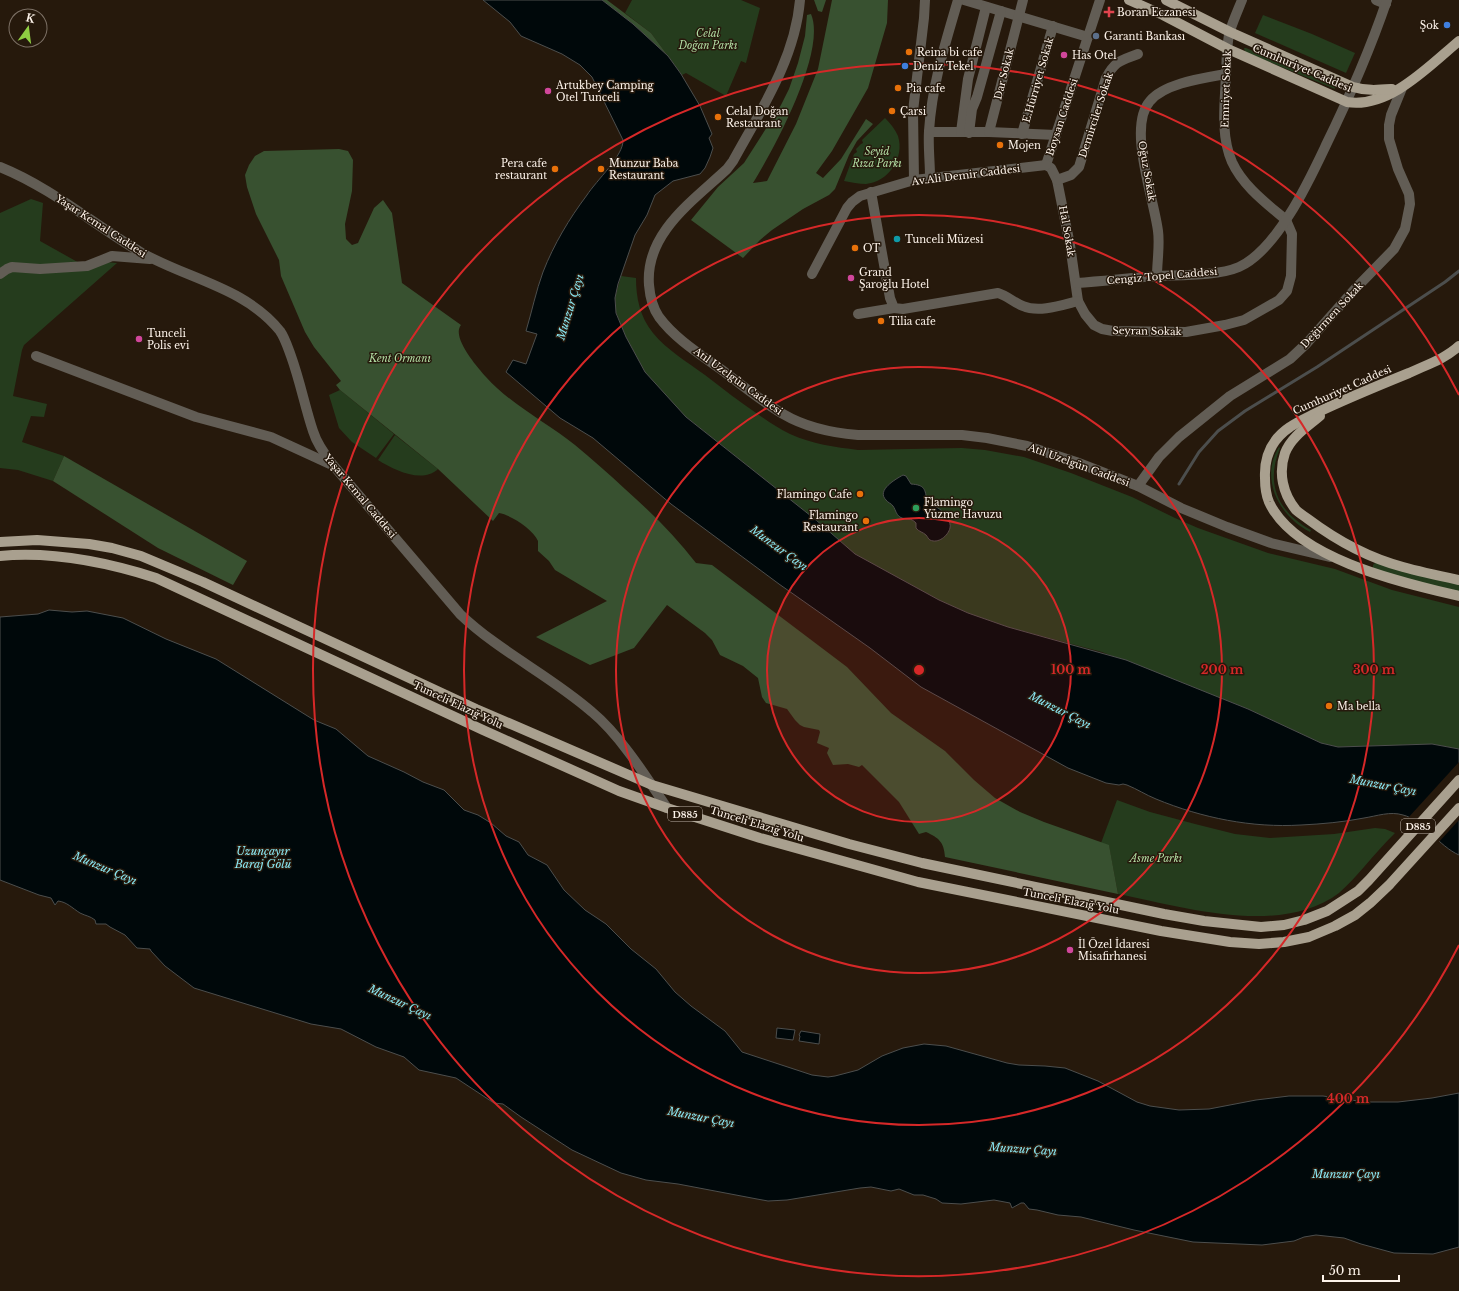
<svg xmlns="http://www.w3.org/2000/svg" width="1459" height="1291" viewBox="0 0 1459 1291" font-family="'Libre Baskerville',serif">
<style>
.green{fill:#253c1d}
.forest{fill:#385130}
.water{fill:#00080a;stroke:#4c4e4d}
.pier{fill:#26190c}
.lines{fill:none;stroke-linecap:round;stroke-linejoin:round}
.stream{stroke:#4c4e4d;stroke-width:3}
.minor{stroke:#625d55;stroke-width:10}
.major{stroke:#a9a08f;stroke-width:10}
.ring{fill:none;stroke:#d62828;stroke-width:2}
.health-dot{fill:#e0444e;stroke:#26190c;stroke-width:1.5}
.shop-dot{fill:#3f7fe0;stroke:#26190c;stroke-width:1.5}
.service-dot{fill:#5c6f8a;stroke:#26190c;stroke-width:1.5}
.food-dot{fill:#e8710a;stroke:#26190c;stroke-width:1.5}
.hotel-dot{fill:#d1479c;stroke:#26190c;stroke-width:1.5}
.culture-dot{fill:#0f9aa8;stroke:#26190c;stroke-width:1.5}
.leisure-dot{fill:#2e9e5b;stroke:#26190c;stroke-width:1.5}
.labels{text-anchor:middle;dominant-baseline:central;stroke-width:3;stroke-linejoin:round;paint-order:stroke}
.shield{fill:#26190c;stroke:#bcb2a7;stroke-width:1}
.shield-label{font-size:9px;font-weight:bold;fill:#fdf3ea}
.poi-label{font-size:10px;fill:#fdf3ea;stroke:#26190c;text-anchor:start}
.park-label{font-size:10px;font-style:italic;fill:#b3dfa5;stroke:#26190c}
.street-label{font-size:10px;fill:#fdf3ea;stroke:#26190c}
.water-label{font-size:11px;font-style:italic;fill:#8be9f5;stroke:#26190c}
.centre{fill:#d62828;stroke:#26190c;stroke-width:2}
.ring-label{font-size:12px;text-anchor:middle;font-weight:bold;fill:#d62828;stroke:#26190c;stroke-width:3;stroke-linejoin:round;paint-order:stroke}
</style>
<rect width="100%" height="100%" fill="#26190c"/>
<g class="green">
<path d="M632 0H741L760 8 746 63 741 61 726 96 686 73 682 75 651 33 625 13Z"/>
<path d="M1263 15 1312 34 1355 53 1346 73 1255 33Z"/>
<path d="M1244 48H1246L1335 86V89L1245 52Z"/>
<path d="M885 118C890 123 895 129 898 136 905 158 888 182 866 184 859 184 851 182 844 181L854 154 857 152 856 149 861 144 863 143 862 140Z"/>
<path d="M31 199 43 203 40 241 90 269 106 262 117 263 24 345 22 350 13 396 47 404 44 417 31 416 22 442 64 456 53 481 18 470 0 468V213Z"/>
<path d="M621 276 636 278C636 298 640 317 653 333 667 350 687 362 705 375 723 389 740 402 759 415 769 422 779 429 790 434 812 444 835 447 858 450L962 448 985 450 1024 457 1071 473 1132 497 1175 518 1198 528 1268 553 1335 569 1392 590 1459 607V749L1432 744 1338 747 1321 743 1248 709 1102 652 1008 627 968 613 939 600 855 554 816 520 686 417 657 387 645 372 626 337 616 312 615 298Z"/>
<path d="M340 390 394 434 376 458 352 442 339 428 329 395Z"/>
<path d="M395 435 438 469C422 484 394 470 378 460Z"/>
<path d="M1279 447 1280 448C1265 484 1278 512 1311 530L1310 532C1280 517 1259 479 1279 447Z"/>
<path d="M1376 562 1459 584V593L1373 569V565Z"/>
<path d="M1117 800 1150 812 1195 824 1235 834 1270 838 1334 834 1375 828 1385 829 1395 833C1384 844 1374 855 1364 867 1356 876 1348 885 1339 893 1280 937 1184 907 1118 894L1109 846 1101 843Z"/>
</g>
<g class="forest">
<path d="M602 0H607L651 33 668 56 633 24Z"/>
<path d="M814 0H826L822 12 818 11Z"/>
<path d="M832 0H888L887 23 868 88 832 151 816 173 823 178 841 159 866 119 873 124 857 141 849 155 835 189 829 195 803 209 772 230 760 240 743 258 691 220 718 187 744 163 781 105 789 89 798 63 805 36 807 15 811 14C827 51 774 149 753 183L767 181 796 124 818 69Z"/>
<path d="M339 149 348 151 353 160 352 191 345 224 346 239 352 245 358 243 374 208 383 200 392 213 402 283 461 325C451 337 477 367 486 377 509 403 547 423 575 445 592 459 609 474 625 489 651 512 675 536 696 563L712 565 847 667 891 713 945 751 974 780 995 798 1020 812 1044 822 1109 845 1118 894 945 857C944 842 939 838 926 832L919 834 899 802 862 765 859 767 848 764 833 765 827 753 829 748 817 743 820 732 819 730 804 727 800 725 795 720 787 709 766 703 762 697 758 678 743 666 720 655 712 640 705 633 667 605 634 648 590 665 536 637 607 601 555 570 549 561 538 551C538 548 538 544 538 541 533 529 511 515 499 513L493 521 438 469 340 390 336 385 341 381 314 347 305 332 281 276 279 260 256 214 247 187 245 175 249 165 255 156 264 151Z"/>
<path d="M64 456 247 561 233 585 158 548 53 481Z"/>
</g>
<g class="water">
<path d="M483 0H602L633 24 668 56 681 74 700 106 712 134 709 138 713 148 710 157 705 168 700 174 673 181 655 195 647 215 635 235 618 284 615 298 616 313 626 337 645 372 686 417 816 520 855 554 939 600 968 613 1008 627 1126 660 1248 709 1321 743 1338 747 1432 744 1459 749V855C1440 847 1421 819 1403 815 1390 811 1377 816 1364 818 1344 822 1322 824 1301 825 1252 828 1202 818 1156 799 1146 795 1137 789 1127 785L1123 784 1119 785 1106 783 1068 768 921 687 870 648 779 584 671 504 593 438 560 418 506 372 513 360 526 364 537 334 526 331C532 311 536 291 543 272 554 244 569 219 587 195 596 181 624 155 623 140L592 77 580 65 562 54 521 36 510 22Z"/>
<path d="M903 475 906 476 911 484C925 485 925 489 927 501L941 510 944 517 949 519C949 522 951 525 950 528 948 536 938 544 930 540 928 539 928 537 926 535 923 532 919 532 916 528V523C910 517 908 520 902 518 896 516 896 510 893 506 891 503 888 503 886 500 876 490 896 479 903 475Z"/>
<path d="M49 610 72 612 87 611 123 618 166 639 216 659 314 720 336 729 368 756 404 772 423 782 444 790 464 810 478 815 491 823 506 836 519 842 528 855 547 865 564 890 585 910 606 924 631 949 656 969 675 992 691 1006 725 1031 742 1052 812 1075 828 1077 835 1076 858 1070 882 1056 903 1048 924 1044 946 1046 1007 1063 1019 1065 1045 1066 1065 1068 1098 1081 1137 1102 1150 1106 1179 1110 1209 1109 1256 1100 1289 1096H1323L1365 1102H1398L1432 1098 1459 1093V1247L1433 1254 1394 1253 1361 1244 1344 1238 1316 1235 1304 1237 1294 1241 1262 1245 1193 1242 1134 1230 1081 1217 1058 1215 1037 1210 1029 1209 1024 1203H1021L1012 1208 1010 1203 994 1200 961 1204 942 1203 936 1199 923 1195H914L899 1189 891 1191 871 1187 860 1188 787 1200 768 1201 757 1199 678 1184 646 1180 621 1173 572 1150 521 1117 503 1104 494 1103 456 1078 419 1070 404 1057 376 1047 341 1029 311 1024 194 988 165 966 151 951 150 949 137 948 125 935 110 927 106 924H96L95 920C90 916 86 916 80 913 72 908 67 902 58 901L55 905 51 898 39 895 0 880V617L38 614Z"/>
<path d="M777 1028 795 1030 793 1040 776 1038Z"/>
<path d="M801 1031 820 1034 819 1044 799 1041 800 1036 799 1035Z"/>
</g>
<path class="pier" d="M1459 762V820L1438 843 1408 818Z"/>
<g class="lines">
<path class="stream" d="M1179 484 1199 452 1218 431 1245 411 1317 367 1445 282 1459 271"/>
<g class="minor">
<path d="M800 0C795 59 761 110 733 161L727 169C693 201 645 233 649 285 650 297 652 307 659 317 676 340 703 356 726 373 744 387 763 402 783 414 805 427 833 433 858 435H962L987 438 1027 446 1076 462 1138 486 1181 508 1227 527 1271 543 1330 557"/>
<path d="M964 0 1088 37"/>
<path d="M1376 0 1386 4"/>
<path d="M929 132H989L1056 135"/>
<path d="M961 132 968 79 986 7"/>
<path d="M989 132 1023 0"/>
<path d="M969 133 972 109 977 97 1001 11"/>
<path d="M1022 134 1053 26"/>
<path d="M1046 165 1051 168 1057 180 1070 245 1078 301 1085 314 1094 325 1102 329 1113 331 1186 332 1225 325 1244 320 1279 300 1287 291 1291 276 1292 234 1286 220C1266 203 1243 186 1232 162 1220 134 1225 103 1226 74 1227 60 1226 45 1230 31 1233 21 1238 10 1242 0"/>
<path d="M1046 165 1100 0"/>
<path d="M0 167C52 188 94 225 142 253 188 279 246 288 280 331 285 338 288 348 291 356 300 381 305 407 313 431 317 444 325 455 333 465L460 614C500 652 551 676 592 712 620 735 647 778 667 808"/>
<path d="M930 177C930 162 928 146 929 131 932 85 945 44 958 0"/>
<path d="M914 180 913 111 924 18 925 0"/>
<path d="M1057 180 1071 175 1079 167 1106 78C1115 61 1120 61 1138 54"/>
<path d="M871 192 890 298 894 308 903 309 998 293C1008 296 1014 303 1023 306 1039 313 1062 305 1078 301"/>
<path d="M0 274 7 269 12 267 40 269 87 266 112 256 150 259"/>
<path d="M812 274 847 208 852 202 860 196 914 180 1046 165"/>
<path d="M1157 276C1157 262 1160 245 1158 231 1154 198 1127 127 1150 101 1165 83 1204 78 1226 74"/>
<path d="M1077 283C1104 281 1131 278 1158 276 1182 275 1218 276 1239 267 1277 250 1309 181 1326 145 1349 98 1370 50 1387 0"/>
<path d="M858 314 894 308"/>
<path d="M36 356 196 417 271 437 332 465"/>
<path d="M1138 486 1159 457 1179 437 1230 396 1290 359 1307 343 1354 290 1394 249 1405 229 1410 204 1409 194 1398 169 1389 139V125L1391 115 1402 88"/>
</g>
<g class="major">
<path d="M1129 0 1163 15 1228 49 1347 102C1389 109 1429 66 1459 41"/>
<path d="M1166 0 1230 32 1353 87C1366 91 1378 90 1392 89"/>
<path d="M1459 346C1445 359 1426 365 1409 373 1377 386 1345 399 1314 414 1306 418 1297 422 1290 427 1272 439 1264 457 1265 478 1265 486 1266 495 1269 502 1295 559 1404 583 1459 596"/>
<path d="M1320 416C1307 427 1291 437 1285 453 1278 473 1283 494 1296 510 1299 513 1304 516 1308 519 1336 540 1369 558 1403 567 1421 572 1440 576 1459 580"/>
<path d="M0 542 37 540 89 544 112 548 141 556 203 582 476 709 652 785 849 844 922 863 1164 914 1204 921 1261 927 1284 925 1304 920 1327 911 1358 891 1369 880 1459 780"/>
<path d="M0 556C53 551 106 562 156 578L483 730 619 791 667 808 760 838 918 882 1161 931 1230 942 1259 944 1284 942 1309 937 1335 926 1355 915 1370 903 1390 884 1459 808"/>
</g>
</g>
<circle cx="919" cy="670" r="152" fill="#d62828" fill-opacity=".12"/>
<g class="ring">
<circle cx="919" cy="670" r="152"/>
<circle cx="919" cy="670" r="303"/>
<circle cx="919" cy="670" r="455"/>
<path d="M1459 945A606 606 0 1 1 1459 395"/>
</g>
<path class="health-dot" d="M1107 6h4v4h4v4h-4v4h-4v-4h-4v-4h4z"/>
<g class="shop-dot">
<circle cx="1447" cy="25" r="4"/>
<circle cx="905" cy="66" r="4"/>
</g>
<circle class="service-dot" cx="1096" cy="36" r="4"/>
<g class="food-dot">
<circle cx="909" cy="52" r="4"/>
<circle cx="898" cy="88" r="4"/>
<circle cx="892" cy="111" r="4"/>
<circle cx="718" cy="117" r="4"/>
<circle cx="1000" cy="145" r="4"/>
<circle cx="555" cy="169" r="4"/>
<circle cx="601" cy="169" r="4"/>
<circle cx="855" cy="248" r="4"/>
<circle cx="881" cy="321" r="4"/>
<circle cx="860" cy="494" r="4"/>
<circle cx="866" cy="521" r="4"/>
<circle cx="1329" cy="706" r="4"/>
</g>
<g class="hotel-dot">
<circle cx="1064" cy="55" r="4"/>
<circle cx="548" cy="91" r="4"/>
<circle cx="851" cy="278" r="4"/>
<circle cx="139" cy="339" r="4"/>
<circle cx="1070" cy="950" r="4"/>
</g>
<circle class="culture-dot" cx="897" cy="239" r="4"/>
<circle class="leisure-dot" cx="916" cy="508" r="4"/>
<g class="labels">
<g class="shield">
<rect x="668" y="807" width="34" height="14" rx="3"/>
<rect x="1401" y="819" width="34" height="14" rx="3"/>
</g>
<g class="shield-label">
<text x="685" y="814">D885</text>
<text x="1418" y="826">D885</text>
</g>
<g class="poi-label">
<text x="1117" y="12">Boran Eczanesi</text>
<text x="1439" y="25" text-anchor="end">Şok</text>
<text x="1104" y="36">Garanti Bankası</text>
<text x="917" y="52">Reina bi cafe</text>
<text x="1072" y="55">Has Otel</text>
<text x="913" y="66">Deniz Tekel</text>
<text x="556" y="85">Artukbey Camping<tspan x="556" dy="12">Otel Tunceli</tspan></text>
<text x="906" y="88">Pia cafe</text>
<text x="726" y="111">Celal Doğan<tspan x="726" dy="12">Restaurant</tspan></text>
<text x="900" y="111">Çarsi</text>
<text x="1008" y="145">Mojen</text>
<text x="547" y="163" text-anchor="end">Pera cafe<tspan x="547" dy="12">restaurant</tspan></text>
<text x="609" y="163">Munzur Baba<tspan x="609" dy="12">Restaurant</tspan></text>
<text x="905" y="239">Tunceli Müzesi</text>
<text x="863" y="248">OT</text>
<text x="859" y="272">Grand<tspan x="859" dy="12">Şaroğlu Hotel</tspan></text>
<text x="889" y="321">Tilia cafe</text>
<text x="147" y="333">Tunceli<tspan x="147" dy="12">Polis evi</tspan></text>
<text x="852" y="494" text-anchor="end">Flamingo Cafe</text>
<text x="924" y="502">Flamingo<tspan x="924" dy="12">Yüzme Havuzu</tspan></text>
<text x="858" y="515" text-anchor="end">Flamingo<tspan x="858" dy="12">Restaurant</tspan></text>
<text x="1337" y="706">Ma bella</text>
<text x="1078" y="944">İl Özel İdaresi<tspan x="1078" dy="12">Misafirhanesi</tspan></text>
</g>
<g class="park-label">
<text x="708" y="33">Celal<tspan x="708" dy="12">Doğan Parkı</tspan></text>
<text x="877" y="151">Seyid<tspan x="877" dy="12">Rıza Parkı</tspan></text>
<text x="400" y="358">Kent Ormanı</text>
<text x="1156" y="858">Asme Parkı</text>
</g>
<g class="street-label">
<text transform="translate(1302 68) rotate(23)">Cumhuriyet Caddesi</text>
<text transform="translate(1004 74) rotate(-76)">Dar Sokak</text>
<text transform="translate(1038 80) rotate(-74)">E.Hürriyet Sokak</text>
<text transform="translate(1226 89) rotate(-88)">Emniyet Sokak</text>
<text transform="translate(1096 115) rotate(-72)">Demirciler Sokak</text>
<text transform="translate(1062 117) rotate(-72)">Boysan Caddesi</text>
<text transform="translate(1147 171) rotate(80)">Oğuz Sokak</text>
<text transform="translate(966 175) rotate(-7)">Av.Ali Demir Caddesi</text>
<text transform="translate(101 226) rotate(33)">Yaşar Kemal Caddesi</text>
<text transform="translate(1067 231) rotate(80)">Hal Sokak</text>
<text transform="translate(1162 276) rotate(-5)">Cengiz Topel Caddesi</text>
<text transform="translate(1332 315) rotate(-47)">Değirmen Sokak</text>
<text transform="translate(1147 331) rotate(1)">Seyran Sokak</text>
<text transform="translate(738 381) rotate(36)">Atıl Uzelgün Caddesi</text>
<text transform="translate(1342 390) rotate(-24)">Cumhuriyet Caddesi</text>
<text transform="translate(1079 465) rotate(20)">Atıl Uzelgün Caddesi</text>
<text transform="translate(360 496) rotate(50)">Yaşar Kemal Caddesi</text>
<text transform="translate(458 705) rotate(25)">Tunceli Elazığ Yolu</text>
<text transform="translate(757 824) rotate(17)">Tunceli Elazığ Yolu</text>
<text transform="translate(1071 901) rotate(11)">Tunceli Elazığ Yolu</text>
</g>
<g class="water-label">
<text transform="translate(570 307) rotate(-73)">Munzur Çayı</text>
<text transform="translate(779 548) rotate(36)">Munzur Çayı</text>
<text transform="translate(1060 710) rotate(27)">Munzur Çayı</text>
<text transform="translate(1383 785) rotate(11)">Munzur Çayı</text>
<text x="263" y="851">Uzunçayır<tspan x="263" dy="13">Baraj Gölü</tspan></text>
<text transform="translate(105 868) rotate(23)">Munzur Çayı</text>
<text transform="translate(400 1002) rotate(25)">Munzur Çayı</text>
<text transform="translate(701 1117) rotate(11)">Munzur Çayı</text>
<text transform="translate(1023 1149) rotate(4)">Munzur Çayı</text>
<text x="1346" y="1174">Munzur Çayı</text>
</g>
</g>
<circle cx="919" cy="670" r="6" class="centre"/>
<g class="ring-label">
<text x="1071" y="674">100 m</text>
<text x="1222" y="674">200 m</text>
<text x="1374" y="674">300 m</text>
<text x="1348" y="1103">400 m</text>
</g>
<g transform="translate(28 28) rotate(14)"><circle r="19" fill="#26190c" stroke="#7c7065"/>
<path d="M0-3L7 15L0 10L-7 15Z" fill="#8fcd42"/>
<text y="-6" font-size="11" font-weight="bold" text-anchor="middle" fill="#fdf3ea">K</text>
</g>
<path d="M1323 1275v6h76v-6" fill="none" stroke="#fdf3ea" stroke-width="2"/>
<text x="1329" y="1275" font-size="12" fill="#fdf3ea" stroke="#26190c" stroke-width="3" paint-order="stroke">50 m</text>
</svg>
